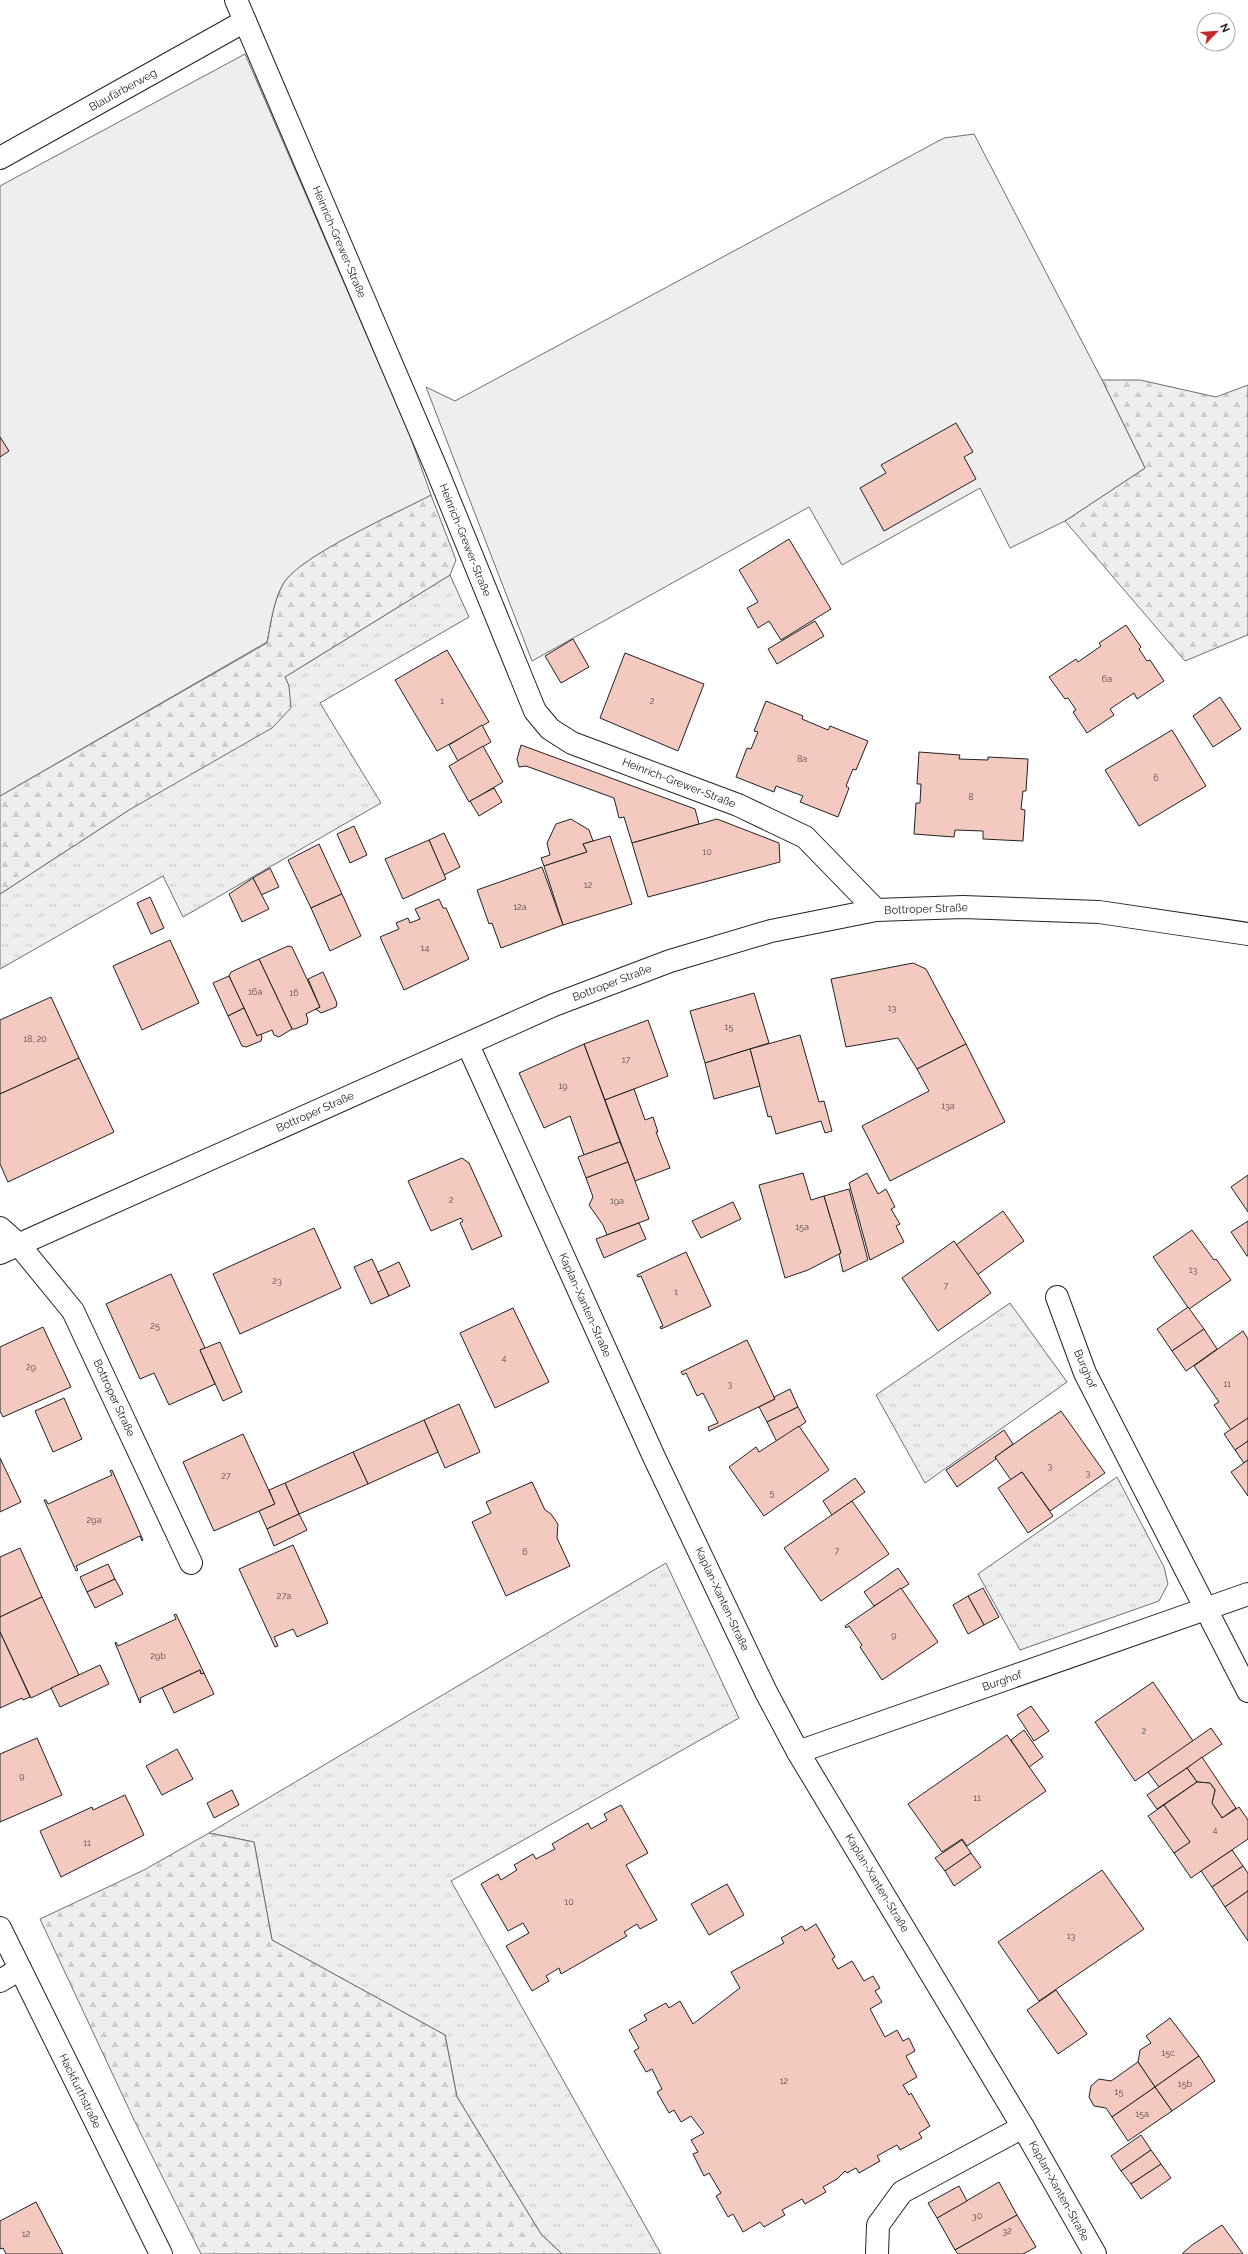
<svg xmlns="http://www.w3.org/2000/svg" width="1248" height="2254" viewBox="0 0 1248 2254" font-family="Raleway,sans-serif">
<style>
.grass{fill:url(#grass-tufts);stroke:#6f6f6f}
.forest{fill:url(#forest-firs);stroke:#6f6f6f}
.garden{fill:#eee;stroke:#6f6f6f}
.building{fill:#f3c9c0;stroke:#222}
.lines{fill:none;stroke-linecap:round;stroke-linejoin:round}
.street-casing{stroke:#222;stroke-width:24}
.secondary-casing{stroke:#222;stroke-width:24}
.street{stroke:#fff;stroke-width:22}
.secondary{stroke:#fff;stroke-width:22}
.labels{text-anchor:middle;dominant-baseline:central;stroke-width:3;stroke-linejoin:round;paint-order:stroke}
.number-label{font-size:9px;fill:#564c4a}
.street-label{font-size:11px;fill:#222;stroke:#fff}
</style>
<defs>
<pattern id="grass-tufts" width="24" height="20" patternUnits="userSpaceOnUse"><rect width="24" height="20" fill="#eee"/><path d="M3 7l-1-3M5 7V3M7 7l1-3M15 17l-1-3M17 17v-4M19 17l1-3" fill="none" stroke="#ccc"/></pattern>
<pattern id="forest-firs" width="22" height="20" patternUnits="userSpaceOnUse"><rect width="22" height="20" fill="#eee"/><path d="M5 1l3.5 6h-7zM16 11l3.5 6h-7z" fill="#ccc"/></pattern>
</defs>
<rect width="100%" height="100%" fill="#fff"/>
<g class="grass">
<path d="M450 575 469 617 320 703 381 803 183 917 163 876 0 969V894L129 810 289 686 285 677Z"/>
<path d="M1010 1303 1067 1382 925 1483 876 1395Z"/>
<path d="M1117 1477 1164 1567 1168 1584 1159 1601 1020 1650 978 1574Z"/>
<path d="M666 1563 739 1718 451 1881 661 2254H562L541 2234 457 2097 445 2035 272 1940 254 1842 209 1833Z"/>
</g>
<g class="forest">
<path d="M1102 380H1140L1216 397 1248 385V635L1245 636 1185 661 1065 521 1145 468Z"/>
<path d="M431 495 456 560 450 575 285 677 289 686 291 708 272 728 129 810 0 894V796L267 643C271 623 273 602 283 584 298 556 399 512 431 495Z"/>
<path d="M209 1833 254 1842 272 1940 445 2035 457 2097 541 2234 562 2254H201L135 2122 40 1919 144 1870Z"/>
</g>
<g class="garden">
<path d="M245 54 409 433 431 495C399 512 299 556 283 584 273 602 271 623 267 642L0 796V186Z"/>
<path d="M974 134 1102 380 1145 468 1065 521 1010 548 980 488 842 565 809 507 532 661 426 387 455 401 944 138Z"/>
</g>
<g class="building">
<path d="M956 423 973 452 964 457 976 479 884 531 860 488 886 473 881 465Z"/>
<path d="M0 437 9 451 0 457Z"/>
<path d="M789 539 831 609 781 640 769 621 758 628 747 608 758 602 739 570Z"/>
<path d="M815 621 824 636 777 664 768 649Z"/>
<path d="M1126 625 1141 647 1139 649 1147 661 1150 660 1164 681 1137 699 1134 693 1110 709 1114 715 1087 733 1073 712 1076 710 1068 698 1065 699 1049 677 1076 659 1078 662 1101 646 1099 643Z"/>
<path d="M573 639 589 667 561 683 545 656Z"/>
<path d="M447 650 489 722 437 751 395 680Z"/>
<path d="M625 653 704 684 678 751 600 718Z"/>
<path d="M1220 697 1241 729 1213 747 1193 716Z"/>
<path d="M766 701 803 716 802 719 828 730 830 726 868 741 856 770 853 769 846 786 849 788 838 817 800 802 803 796 776 786 774 792 736 777 747 748 751 749 758 732 754 731Z"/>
<path d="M482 725 491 742 458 761 449 745Z"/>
<path d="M1172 730 1206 786 1139 826 1105 770Z"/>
<path d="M521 745 695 809 699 824 632 843 624 817 619 818 614 798 526 766 519 767 517 759Z"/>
<path d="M483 746 503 782 469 802 449 766Z"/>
<path d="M919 752 960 755 959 759 988 760V757L1028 759 1026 791H1023L1021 809 1025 810 1023 841 983 839V831L955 830 954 837 914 834 916 803H920L921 784H917Z"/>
<path d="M494 788 502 802 479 816 470 801Z"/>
<path d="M571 819 589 830 593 841 583 844 587 852 544 866 541 858 550 855 547 843 556 824Z"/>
<path d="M717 819 779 843 780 862 648 897 632 843Z"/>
<path d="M354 826 367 855 350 863 337 834Z"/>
<path d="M444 833 460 867 444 875 429 840Z"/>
<path d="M610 836 632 904 563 925 544 866 587 852 583 844Z"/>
<path d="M429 840 446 879 403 899 385 859Z"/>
<path d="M319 844 342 894 311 908 288 860Z"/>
<path d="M542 867 563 925 501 948 492 923 489 924 477 890Z"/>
<path d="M270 868 279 887 261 895 253 878Z"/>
<path d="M253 878 269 909 242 922 229 894Z"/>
<path d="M342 894 361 936 330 951 311 908Z"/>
<path d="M150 897 164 928 151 934 137 903Z"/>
<path d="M439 899 443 908H446L469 959 404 990 380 937 399 929 396 923 408 918 410 923 420 919 415 909Z"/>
<path d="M170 940 199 1003 142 1030 113 966Z"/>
<path d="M288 946 292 947 320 1007 306 1014 308 1020 307 1024 295 1029H292L259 959Z"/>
<path d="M259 959 292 1029 279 1037 274 1035 272 1030 257 1036 229 976 231 972Z"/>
<path d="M913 963 926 969 966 1044 917 1069 898 1038 846 1047 831 979Z"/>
<path d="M323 972 337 1003 336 1007 321 1013 316 1009 320 1007 308 979Z"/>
<path d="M229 976 244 1008 228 1016 213 983Z"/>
<path d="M754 993 769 1043 705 1063 690 1011Z"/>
<path d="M51 997 79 1058 0 1094V1020Z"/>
<path d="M244 1008 257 1036 261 1034 262 1037 261 1041 246 1047 242 1046 228 1016Z"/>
<path d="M648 1020 668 1076 605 1100 584 1044Z"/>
<path d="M800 1035 819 1102 824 1101 832 1131 825 1133 821 1121 776 1134 771 1116 768 1117 750 1049Z"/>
<path d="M584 1044 620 1142 584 1155 570 1116 544 1128 519 1073Z"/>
<path d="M966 1044 1005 1122 890 1181 862 1126 929 1091 917 1069Z"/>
<path d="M750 1049 760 1086 714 1099 705 1063Z"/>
<path d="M79 1058 114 1132 8 1182 0 1164V1094Z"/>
<path d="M634 1089 645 1120 653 1117 658 1132H656L670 1168 635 1181 605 1100Z"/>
<path d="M620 1142 628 1162 586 1178 578 1157Z"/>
<path d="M462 1158 469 1163 502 1236 472 1250 460 1223 463 1221 461 1218 431 1231 408 1181Z"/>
<path d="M628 1162 649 1219 607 1235 603 1225 589 1205 593 1197 586 1178Z"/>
<path d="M803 1173 811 1200 824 1196 841 1253 808 1270 785 1278 759 1185Z"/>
<path d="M867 1173 878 1194 886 1189 895 1207 891 1209 900 1224 896 1226 904 1242 870 1260 849 1183Z"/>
<path d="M1248 1175V1212L1231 1187Z"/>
<path d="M849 1189 868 1260 843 1272 839 1254 841 1253 824 1196Z"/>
<path d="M733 1202 741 1219 701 1238 692 1221Z"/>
<path d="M1003 1211 1024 1241 977 1275 956 1245Z"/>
<path d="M1248 1221V1256H1247L1231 1232Z"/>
<path d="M639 1223 646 1239 604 1258 596 1239Z"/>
<path d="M314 1228 341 1288 240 1334 213 1274Z"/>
<path d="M1192 1230 1214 1260 1216 1259 1231 1280 1189 1309 1153 1257Z"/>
<path d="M954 1241 991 1293 938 1331 902 1278Z"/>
<path d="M686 1252 711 1306 661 1329 660 1327 663 1326 641 1276 638 1277 637 1275Z"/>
<path d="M372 1259 389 1296 371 1304 354 1267Z"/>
<path d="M399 1262 410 1286 389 1296 378 1272Z"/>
<path d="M171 1274 205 1348 200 1350 215 1384 169 1405 154 1373 140 1379 106 1304Z"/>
<path d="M1188 1307 1204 1329 1172 1351 1157 1329Z"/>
<path d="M513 1308 549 1382 495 1408 460 1333Z"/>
<path d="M43 1327 71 1387 3 1417 0 1411V1347Z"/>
<path d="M1204 1329 1217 1349 1186 1371 1172 1351Z"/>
<path d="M1243 1331 1248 1339V1418L1231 1430 1214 1405 1219 1402 1194 1366Z"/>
<path d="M747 1340 775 1399 709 1431 708 1427 718 1423 703 1393 697 1396 686 1373 683 1375 681 1372Z"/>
<path d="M220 1342 242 1392 223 1401 200 1350Z"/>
<path d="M790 1389 798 1407 767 1422 759 1407 775 1399 774 1397Z"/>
<path d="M64 1398 82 1439 53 1452 35 1411Z"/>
<path d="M459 1404 480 1452 445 1468 424 1420Z"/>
<path d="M798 1407 806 1422 777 1442 767 1422Z"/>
<path d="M1061 1411 1105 1473 1050 1511 1022 1472 1011 1480 995 1457Z"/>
<path d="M1248 1418V1441L1235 1450 1224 1434Z"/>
<path d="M424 1420 438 1452 368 1484 353 1452Z"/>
<path d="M799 1426 829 1470 764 1516 729 1467 756 1447 759 1452Z"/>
<path d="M1004 1430 1013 1444 995 1457 996 1459 957 1487 946 1470Z"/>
<path d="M243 1434 275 1504 214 1531 183 1462Z"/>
<path d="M1248 1441V1460L1244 1463 1235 1450Z"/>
<path d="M353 1452 368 1484 299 1514 285 1483Z"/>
<path d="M0 1458 21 1502 0 1512Z"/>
<path d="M1248 1460V1496L1231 1472Z"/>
<path d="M112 1470 143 1540 142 1541 140 1536 76 1566 78 1570 76 1571 44 1500H46L48 1504 112 1475 110 1471Z"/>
<path d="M1022 1472 1053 1516 1028 1533 998 1488Z"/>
<path d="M855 1478 865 1492 832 1515 823 1501Z"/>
<path d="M532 1482 545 1510 551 1514 558 1524 557 1538 570 1566 506 1596 472 1522 491 1513 486 1502Z"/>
<path d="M285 1483 299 1514 267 1529 259 1511 275 1504 269 1490Z"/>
<path d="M852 1501 889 1554 821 1601 784 1548Z"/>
<path d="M299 1514 307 1530 274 1546 267 1529Z"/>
<path d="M293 1545 328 1623 297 1637 293 1629 274 1637 278 1646 275 1647 239 1569Z"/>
<path d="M20 1548 42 1597 0 1617V1557Z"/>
<path d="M108 1564 115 1579 87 1592 80 1577Z"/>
<path d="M898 1568 909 1584 874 1606 864 1592Z"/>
<path d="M115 1579 123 1594 95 1608 87 1592Z"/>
<path d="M901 1588 938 1642 882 1680 860 1647 862 1645 849 1626 846 1628 845 1626Z"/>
<path d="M983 1588 999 1617 984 1625 968 1596Z"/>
<path d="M968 1596 984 1625 968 1634 953 1605Z"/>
<path d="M42 1597 79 1675 31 1698 0 1632V1617Z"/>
<path d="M176 1614 204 1673 201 1674 200 1670 140 1698 141 1702 140 1703 115 1643 116 1642 118 1646 176 1619 174 1615Z"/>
<path d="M0 1632 30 1697 23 1700 22 1698 0 1708Z"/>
<path d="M100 1665 109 1684 60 1707 51 1688Z"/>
<path d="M200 1670 201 1674 204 1673 214 1694 174 1713 162 1688Z"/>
<path d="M1153 1682 1193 1741 1135 1781 1095 1722Z"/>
<path d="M1031 1706 1049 1731 1034 1741 1017 1715Z"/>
<path d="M1211 1728 1222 1744 1159 1787 1148 1772Z"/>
<path d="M1024 1730 1043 1757 1029 1767 1011 1740Z"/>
<path d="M1007 1735 1046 1791 967 1846 962 1839 942 1852 908 1804Z"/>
<path d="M37 1738 62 1795 0 1822V1754Z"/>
<path d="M177 1749 193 1779 162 1795 146 1766Z"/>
<path d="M1202 1757 1236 1808 1222 1818 1212 1803 1215 1790 1210 1783 1197 1782 1187 1768Z"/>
<path d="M1187 1768 1197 1782 1157 1809 1147 1795Z"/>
<path d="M1197 1782 1210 1783 1215 1790 1212 1803 1222 1818 1239 1807 1248 1820V1839L1191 1878 1174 1853 1190 1842 1164 1805Z"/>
<path d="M232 1790 239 1805 214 1818 207 1803Z"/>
<path d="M125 1795 144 1835 61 1877 40 1831 92 1807 93 1810Z"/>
<path d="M621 1805 648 1853 626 1865 657 1920 640 1929 637 1924 624 1932 627 1936 561 1974 559 1968 546 1976 549 1981 532 1991 506 1946 529 1933 523 1923 508 1931 481 1884 498 1874 501 1880 517 1870 514 1865 533 1854 536 1859 555 1849 552 1844 588 1823 591 1829 607 1820 604 1814Z"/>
<path d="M1164 1805 1190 1842 1174 1853 1148 1816Z"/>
<path d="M962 1840 971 1853 945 1871 935 1858Z"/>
<path d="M1232 1850 1243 1866 1212 1887 1201 1871Z"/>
<path d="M971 1853 981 1867 954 1886 945 1871Z"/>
<path d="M1243 1866 1248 1873V1891L1225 1907 1212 1887Z"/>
<path d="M1102 1870 1144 1929 1039 2001 998 1942Z"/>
<path d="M727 1884 744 1915 709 1935 691 1904Z"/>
<path d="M1248 1891V1941L1225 1907Z"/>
<path d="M816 1924 835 1957 832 1959 838 1969 852 1961 864 1981 873 1976 880 1988 875 1991 882 2002 870 2009 885 2037 897 2030 903 2041 909 2038 915 2051 906 2056 917 2077 903 2085 909 2095 911 2093 930 2126 919 2133 922 2138 900 2150 897 2145 877 2156 880 2161 859 2173 856 2168 847 2173 845 2171 837 2179 823 2187 826 2192 805 2204 802 2199 782 2210 785 2215 764 2227 760 2222 743 2232 733 2214 728 2217 716 2196 721 2193 709 2173 704 2176 693 2154 698 2152 691 2140 704 2133 691 2116 681 2122 674 2110 669 2113 657 2092 662 2089 652 2069 646 2072 634 2051 639 2048 629 2030 647 2020 644 2015 666 2003 669 2008 680 2001 693 2024 740 1988 731 1972 784 1943 781 1938 802 1926 805 1931Z"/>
<path d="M1056 1990 1087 2034 1058 2054 1027 2010Z"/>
<path d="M1170 2018 1199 2056 1155 2087 1138 2062 1140 2050 1151 2043 1146 2036Z"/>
<path d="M1199 2056 1215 2081 1172 2111 1155 2087Z"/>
<path d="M1138 2062 1155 2087 1112 2117 1106 2108 1094 2106 1089 2097 1091 2086 1099 2079 1111 2081Z"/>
<path d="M1155 2087 1172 2111 1128 2141 1112 2117Z"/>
<path d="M1141 2135 1151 2150 1121 2171 1111 2156Z"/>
<path d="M1151 2150 1161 2164 1131 2184 1121 2171Z"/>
<path d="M1161 2164 1171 2178 1141 2199 1131 2184Z"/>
<path d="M999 2182 1017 2215 955 2250 937 2218Z"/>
<path d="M959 2186 967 2201 937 2218 928 2203Z"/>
<path d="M36 2202 63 2254H6L3 2248 0 2249V2221Z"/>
<path d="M1017 2215 1036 2247 1023 2254H958L955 2250Z"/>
<path d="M1222 2225 1243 2254H1182L1192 2245Z"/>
</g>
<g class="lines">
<defs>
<g id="street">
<path d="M236 0 436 468 535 711 550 729 572 743 738 805 805 837 876 910"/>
<path d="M0 158 245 21"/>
<path d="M468 1045 654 1457 766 1692 798 1752 1023 2127 1095 2254"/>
<path d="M0 1228 19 1245 73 1311 191 1563"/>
<path d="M1057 1297 1085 1373 1248 1691"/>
<path d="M798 1752 1248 1594"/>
<path d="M0 1928 161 2254"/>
<path d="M0 1981 20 1969"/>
<path d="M877 2254 878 2225 902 2192 1023 2127"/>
</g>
<path id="secondary" d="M0 1253 554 1005 670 961 771 931 876 910 963 907 1099 912 1248 934"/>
</defs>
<use href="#street" class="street-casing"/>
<use href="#secondary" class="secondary-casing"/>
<use href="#street" class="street"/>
<use href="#secondary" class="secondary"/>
</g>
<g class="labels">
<g class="number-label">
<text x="1107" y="679">6a</text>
<text x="442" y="701">1</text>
<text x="652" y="701">2</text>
<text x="802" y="759">8a</text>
<text x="1156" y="778">6</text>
<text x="971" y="797">8</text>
<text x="707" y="852">10</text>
<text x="588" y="885">12</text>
<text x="520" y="907">12a</text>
<text x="425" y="948">14</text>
<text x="255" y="992">16a</text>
<text x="294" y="993">16</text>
<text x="892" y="1008">13</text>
<text x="729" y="1027">15</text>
<text x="35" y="1039">18, 20</text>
<text x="626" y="1060">17</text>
<text x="563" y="1086">19</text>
<text x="948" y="1106">13a</text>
<text x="451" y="1200">2</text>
<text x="617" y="1201">19a</text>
<text x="802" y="1227">15a</text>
<text x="1193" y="1270">13</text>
<text x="277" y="1281">23</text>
<text x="946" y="1286">7</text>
<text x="676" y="1292">1</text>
<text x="155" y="1326">25</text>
<text x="504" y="1358">4</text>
<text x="31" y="1367">29</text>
<text x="730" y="1384">3</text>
<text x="1227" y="1384">11</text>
<text x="1050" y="1466">3</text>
<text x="1088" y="1473">3</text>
<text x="226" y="1476">27</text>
<text x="772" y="1493">5</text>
<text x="94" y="1520">29a</text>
<text x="837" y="1551">7</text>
<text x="525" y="1552">6</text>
<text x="284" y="1596">27a</text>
<text x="894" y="1635">9</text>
<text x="158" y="1656">29b</text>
<text x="1144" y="1731">2</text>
<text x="22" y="1776">9</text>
<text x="977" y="1798">11</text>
<text x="1215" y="1830">4</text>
<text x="87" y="1843">11</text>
<text x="569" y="1902">10</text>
<text x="1071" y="1936">13</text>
<text x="1168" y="2053">15c</text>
<text x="784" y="2081">12</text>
<text x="1185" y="2084">15b</text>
<text x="1119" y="2092">15</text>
<text x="1142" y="2114">15a</text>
<text x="977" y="2216">30</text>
<text x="1007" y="2231">32</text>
<text x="26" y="2234">12</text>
</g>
<g class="street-label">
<text transform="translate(123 90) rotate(-29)">Blaufärberweg</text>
<text transform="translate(339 242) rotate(67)">Heinrich-Grewer-Straße</text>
<text transform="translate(465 540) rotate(68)">Heinrich-Grewer-Straße</text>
<text transform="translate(679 783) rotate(21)">Heinrich-Grewer-Straße</text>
<text transform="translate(926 909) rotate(-2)">Bottroper Straße</text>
<text transform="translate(612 983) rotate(-21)">Bottroper Straße</text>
<text transform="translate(315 1112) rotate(-24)">Bottroper Straße</text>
<text transform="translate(585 1305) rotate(66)">Kaplan-Xanten-Straße</text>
<text transform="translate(1085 1369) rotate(67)">Burghof</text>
<text transform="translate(114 1398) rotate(65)">Bottroper Straße</text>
<text transform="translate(722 1599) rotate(65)">Kaplan-Xanten-Straße</text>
<text transform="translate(1002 1681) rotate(-19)">Burghof</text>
<text transform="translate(877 1883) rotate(59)">Kaplan-Xanten-Straße</text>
<text transform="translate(80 2091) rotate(64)">Hackfurthstraße</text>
<text transform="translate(1059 2191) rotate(61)">Kaplan-Xanten-Straße</text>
</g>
</g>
<g transform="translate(1216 32) rotate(65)"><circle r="19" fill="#ffffff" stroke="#a7a7a7"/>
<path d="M0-3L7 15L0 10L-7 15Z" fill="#c62828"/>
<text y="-6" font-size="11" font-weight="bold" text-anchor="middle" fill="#222222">N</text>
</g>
</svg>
